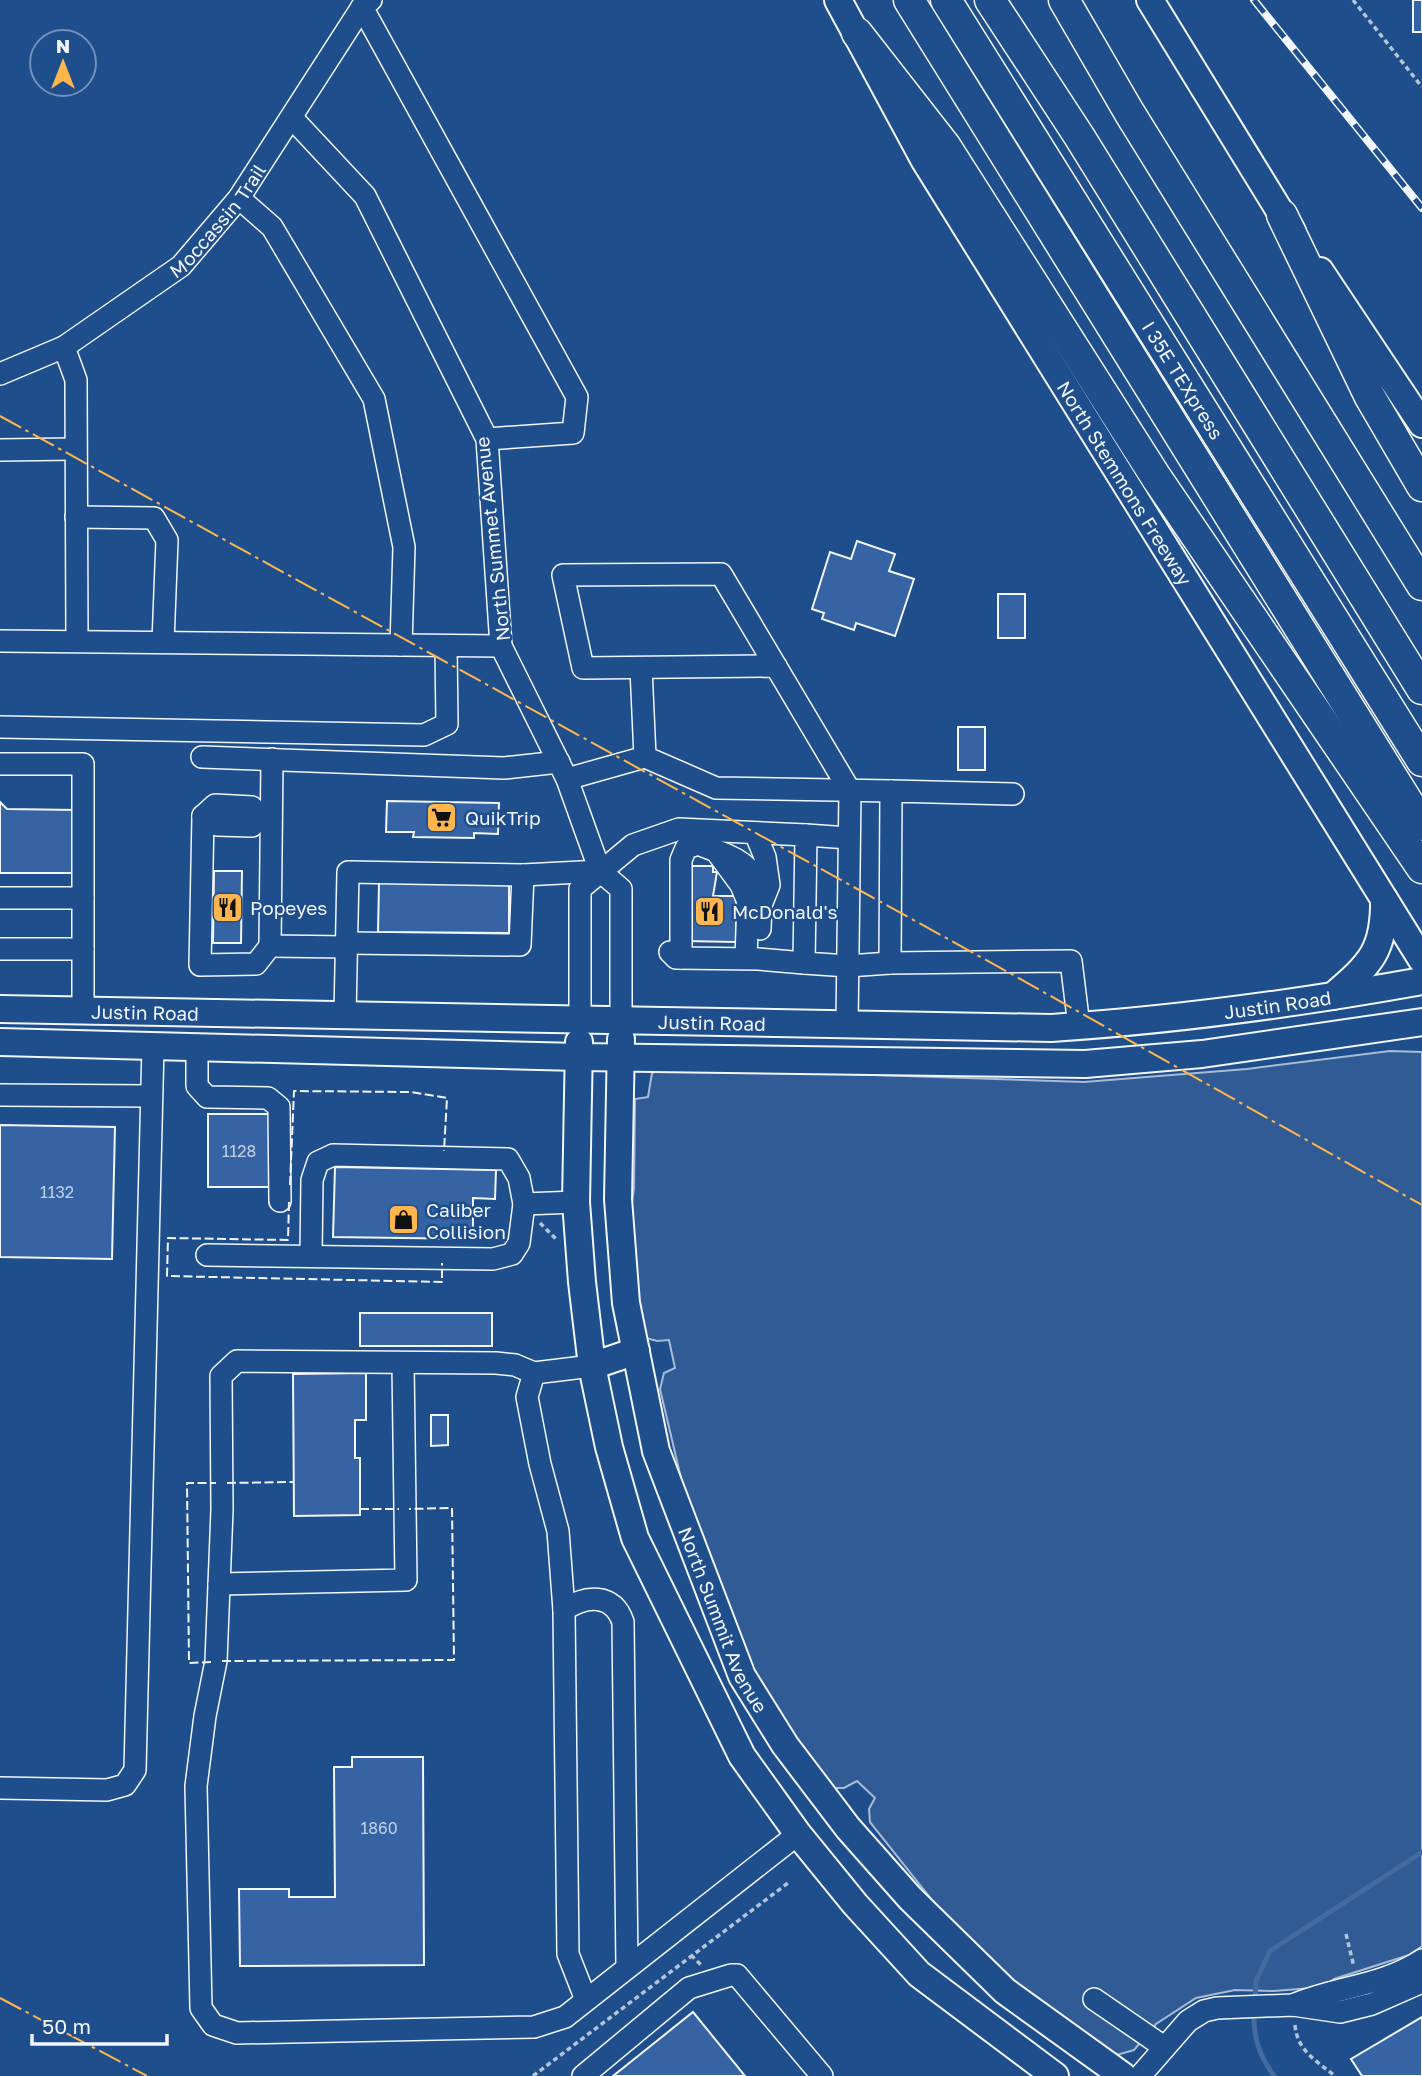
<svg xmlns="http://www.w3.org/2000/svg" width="1422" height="2076" viewBox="0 0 1422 2076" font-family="'Golos Text',sans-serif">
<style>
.built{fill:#305b95;stroke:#a8bbd7;stroke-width:2}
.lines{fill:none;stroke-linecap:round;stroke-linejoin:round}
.stream{stroke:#446ba0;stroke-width:5}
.building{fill:#3563a3;stroke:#f2f6ff;stroke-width:2}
.minor-casing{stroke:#f2f6ff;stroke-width:24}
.major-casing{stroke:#f2f6ff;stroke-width:30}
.highway-casing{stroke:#f2f6ff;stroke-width:33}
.path{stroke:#b3c4dc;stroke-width:3.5;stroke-dasharray:5 3.5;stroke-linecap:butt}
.minor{stroke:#1f4e8c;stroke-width:21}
.major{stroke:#1f4e8c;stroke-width:26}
.highway{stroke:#1f4e8c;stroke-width:30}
.rail-casing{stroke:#f2f6ff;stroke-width:8}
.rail{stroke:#1f4e8c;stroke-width:5;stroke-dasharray:16;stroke-linecap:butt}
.fence{stroke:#f2f6ff;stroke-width:2;stroke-dasharray:9 3.5;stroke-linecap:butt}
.power{stroke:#ffb74d;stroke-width:2;stroke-dasharray:24 5 3.5 5;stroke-linecap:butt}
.labels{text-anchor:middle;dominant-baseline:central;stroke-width:5;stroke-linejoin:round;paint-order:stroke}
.number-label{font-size:16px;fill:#c3d1e8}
.street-label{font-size:19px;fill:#f2f6ff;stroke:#1f4e8c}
.poi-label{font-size:19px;fill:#f2f6ff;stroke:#1f4e8c;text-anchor:start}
</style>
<rect width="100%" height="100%" fill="#1f4e8c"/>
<path class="built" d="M1390 1051 1422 1052V1946L1409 1955 1334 1979 1324 1987 1274 1991 1235 1990 1196 1998 1156 2024 1134 2050 1113 2056 1009 1979 940 1910 870 1822 869 1809 875 1798 857 1781 844 1788H828L795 1743 738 1641 685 1495 660 1389 664 1373 675 1368 669 1340 657 1341 642 1337 628 1235 634 1188 635 1099 648 1097 652 1073 665 1068 1084 1082 1247 1069Z"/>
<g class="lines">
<g class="stream">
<path d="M1255 2001 1256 1981 1270 1951 1422 1852"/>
<path d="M1254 2011C1253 2037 1259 2055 1274 2076"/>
</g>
</g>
<g class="building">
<rect x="1413" y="0" width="9" height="32"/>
<path d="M857 541 895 554 889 571 914 579 895 636 856 623 854 630 822 619 824 613 812 609 830 552 851 559Z"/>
<rect x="998" y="594" width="27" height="44"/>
<rect x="958" y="727" width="27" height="43"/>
<path d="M387 801 499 803 498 834 474 833V838L413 837 414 832H386Z"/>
<path d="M0 802 7 809 76 810 75 873H0Z"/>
<path d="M686 866H713V872H717L713 896H736V942L685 941Z"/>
<path d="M214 871H242L241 943H213Z"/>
<path d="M379 883H509V933L378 932Z"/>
<rect x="208" y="1114" width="62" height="73"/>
<path d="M0 1125 115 1127 112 1259 0 1257Z"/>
<path d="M335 1167 496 1170 495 1199 473 1198V1239L333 1237Z"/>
<rect x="360" y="1313" width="132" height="33"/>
<path d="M366 1373V1420H355V1458H360V1515L294 1516 293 1374Z"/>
<path d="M431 1415H448V1445L431 1446Z"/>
<path d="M352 1757H423L424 1965 240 1966 239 1889H289V1897H335L334 1767H352Z"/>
<path d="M693 2012 745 2076H613Z"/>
<path d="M1422 2017V2076H1362L1351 2059Z"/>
</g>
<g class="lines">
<defs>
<g id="minor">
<path d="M362 7 577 397 573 433 487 439"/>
<path d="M292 118 365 196 487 439 501 646 567 779 600 871"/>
<path d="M239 198 272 227 374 399 404 547 401 645"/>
<path d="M64 347 76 380 77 641"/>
<path id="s1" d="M0 374 64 347 181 266 239 198 362 7 371 0"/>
<path d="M0 450 75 449"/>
<path d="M76 517 154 518 167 540 163 642"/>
<path d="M0 641 501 646"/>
<path d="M776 666 583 668 563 575 721 574 850 791 847 1025"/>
<path d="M641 668 645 757 716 788 891 791"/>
<path d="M0 727 424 735 447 724 446 646"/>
<path d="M202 757 504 768 559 762"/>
<path d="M272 759 270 946 347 947"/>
<path d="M0 764H83V1010"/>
<path d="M567 779 645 757"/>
<path d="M203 816 217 825 252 826 260 817"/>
<path d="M755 833 765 857 769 885 761 905 760 929"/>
<path d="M806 835 849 838"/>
<path d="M717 851C737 858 766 873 752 898"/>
<path d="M0 898H83"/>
<path d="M347 943 520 945 523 875"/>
<path d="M270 946 256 964 200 965 203 816 215 805 252 807 260 817H271"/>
<path d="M0 949H83"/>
<path d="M670 952 676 958 758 959 804 963"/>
<path d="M681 958V860L686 848 698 844 716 851 741 885 748 902 746 958"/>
<path d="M890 963 891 791 1013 794"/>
<path d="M345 1015 348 872 523 875 600 871 621 889V1020"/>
<path d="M580 1019V889L633 845 679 829 806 835 804 963 848 966 890 963 1071 961 1079 1026"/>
<path d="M197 1047V1086L207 1097 268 1098 279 1107 280 1201"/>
<path d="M0 1095 151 1096"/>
<path d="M207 1255 493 1259 512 1254 519 1243 524 1204"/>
<path d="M311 1255 312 1180 318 1162 333 1155 508 1159 519 1178 524 1204 576 1202"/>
<path d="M592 1366 534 1373 515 1365 496 1363 237 1361 221 1376 222 1510 216 1661 205 1716 196 1786 201 2008 213 2025 237 2033 534 2027 565 2017 798 1834"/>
<path d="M534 1373 527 1397 540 1464 558 1531 564 1610"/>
<path d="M219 1584 406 1580 403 1364"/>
<path d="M0 1788 107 1790 125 1785 135 1770 153 1046"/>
<path d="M1094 1999 1164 2047"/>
<path d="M586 2000 568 1954 564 1610C586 1595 613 1593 623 1622L627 1967"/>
<path d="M1293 2005C1338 1986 1380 1987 1422 1960"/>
<path d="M583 2076 689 1988 731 1975H737L822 2076"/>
<path d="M1140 2076 1188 2021 1204 2011 1217 2008 1293 2005 1340 2012 1372 2004 1422 1982"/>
</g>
<g id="major">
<path id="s2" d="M838 0 925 161 1422 960"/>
<path d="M1150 0 1292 231"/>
<path d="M1320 271 1422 424"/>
<path d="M1333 996C1370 964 1385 951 1384 899"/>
<path id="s3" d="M0 1009 1051 1028C1176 1020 1299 1003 1422 981"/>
<path id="s4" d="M621 1039 618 1199 626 1303 656 1451 742 1676 785 1745 848 1828 910 1898 1005 1991 1123 2076"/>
<path d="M0 1042 579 1057 1085 1064 1202 1054 1422 1022"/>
<path d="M579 1042 576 1202 582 1282 592 1366 609 1447 635 1538 742 1756 798 1834 855 1904 919 1974 1055 2076"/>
<path d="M592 1366 636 1351"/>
</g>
<g id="highway">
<path d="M909 0 1422 825"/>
<path id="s5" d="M946 0 1422 761"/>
<path d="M990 0 1079 136 1422 689"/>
<path d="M1064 0 1129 112 1422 585"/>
<path d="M857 33 946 147 1156 477 1422 868"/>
<path d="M1282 215 1370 397 1422 486"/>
</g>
</defs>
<use href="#minor" class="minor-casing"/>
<use href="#major" class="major-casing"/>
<use href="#highway" class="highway-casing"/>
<g class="path">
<path d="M1353 0 1422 87"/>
<path d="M540 1223 556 1239"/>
<path d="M1346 1934 1354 1967"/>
<path d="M691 1955 702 1966"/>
<path d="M1295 2025C1297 2051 1317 2061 1335 2076"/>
<path d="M533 2076 788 1883"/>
</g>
<use href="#minor" class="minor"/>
<use href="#major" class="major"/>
<use href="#highway" class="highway"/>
<defs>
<path id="rail" d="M1254 0 1422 208"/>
</defs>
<use href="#rail" class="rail-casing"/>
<use href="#rail" class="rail"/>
<g class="fence">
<path d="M290 1185 294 1091 411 1092 447 1098 444 1151"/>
<path d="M289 1202 288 1240 168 1238 167 1276 442 1282V1263"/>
<path d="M227 1483 294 1482"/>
<path d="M360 1509H399"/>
<path d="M222 1661 454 1660 452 1508 409 1509"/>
<path d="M211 1662 189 1663 187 1483H216"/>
</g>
<g class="power">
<path d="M0 416 1015 976 1422 1205"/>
<path d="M0 1998 147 2076"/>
</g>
</g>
<defs>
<symbol id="supermarket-square" viewBox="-11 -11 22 22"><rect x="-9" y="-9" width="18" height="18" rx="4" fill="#ffb74d" stroke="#1f4e8c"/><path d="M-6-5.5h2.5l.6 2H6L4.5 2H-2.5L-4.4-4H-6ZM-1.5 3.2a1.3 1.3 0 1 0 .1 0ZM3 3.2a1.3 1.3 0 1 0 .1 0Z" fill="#111"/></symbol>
<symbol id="restaurant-square" viewBox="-11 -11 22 22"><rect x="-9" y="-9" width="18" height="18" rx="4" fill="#ffb74d" stroke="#1f4e8c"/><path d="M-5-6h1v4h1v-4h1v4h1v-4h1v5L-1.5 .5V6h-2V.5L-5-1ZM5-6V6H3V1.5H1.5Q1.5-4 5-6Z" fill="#111"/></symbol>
<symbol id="shop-square" viewBox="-11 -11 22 22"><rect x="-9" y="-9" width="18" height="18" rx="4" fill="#ffb74d" stroke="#1f4e8c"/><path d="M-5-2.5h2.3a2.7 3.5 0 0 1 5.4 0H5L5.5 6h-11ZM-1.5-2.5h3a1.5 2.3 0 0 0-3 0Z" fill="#111"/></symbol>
</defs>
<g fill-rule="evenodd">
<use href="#supermarket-square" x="424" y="800" width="35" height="35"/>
<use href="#restaurant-square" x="210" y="890" width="35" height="35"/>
<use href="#restaurant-square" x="692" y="894" width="35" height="35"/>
<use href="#shop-square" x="386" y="1202" width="35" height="35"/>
</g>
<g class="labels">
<g class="number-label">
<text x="239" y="1151">1128</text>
<text x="57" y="1192">1132</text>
<text x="379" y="1828">1860</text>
</g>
<g class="street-label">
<text stroke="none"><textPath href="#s1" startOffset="270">Moccassin Trail</textPath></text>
<text stroke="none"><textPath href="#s5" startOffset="448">I 35E TEXpress</textPath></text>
<text stroke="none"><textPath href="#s2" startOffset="562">North Stemmons Freeway</textPath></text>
<text transform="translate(492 539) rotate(-96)">North Summet Avenue</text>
<text stroke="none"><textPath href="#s3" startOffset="1279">Justin Road</textPath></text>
<text stroke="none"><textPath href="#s3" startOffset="145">Justin Road</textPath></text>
<text stroke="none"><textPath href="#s3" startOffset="712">Justin Road</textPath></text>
<text stroke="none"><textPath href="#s4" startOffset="597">North Summit Avenue</textPath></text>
</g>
<g class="poi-label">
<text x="465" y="817">QuikTrip</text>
<text x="250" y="907">Popeyes</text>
<text x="732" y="911">McDonald's</text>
<text x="426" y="1209">Caliber<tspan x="426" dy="22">Collision</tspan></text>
</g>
</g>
<g transform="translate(63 63)"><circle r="33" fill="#1f4e8c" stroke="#7391ba" stroke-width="2"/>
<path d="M0-5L12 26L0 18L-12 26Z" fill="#ffb74d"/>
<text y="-10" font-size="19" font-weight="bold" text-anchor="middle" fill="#f2f6ff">N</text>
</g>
<path d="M32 2034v10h135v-10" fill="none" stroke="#f2f6ff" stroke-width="3.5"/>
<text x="42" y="2034" font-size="21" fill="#f2f6ff" stroke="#1f4e8c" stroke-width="5" paint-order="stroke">50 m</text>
</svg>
